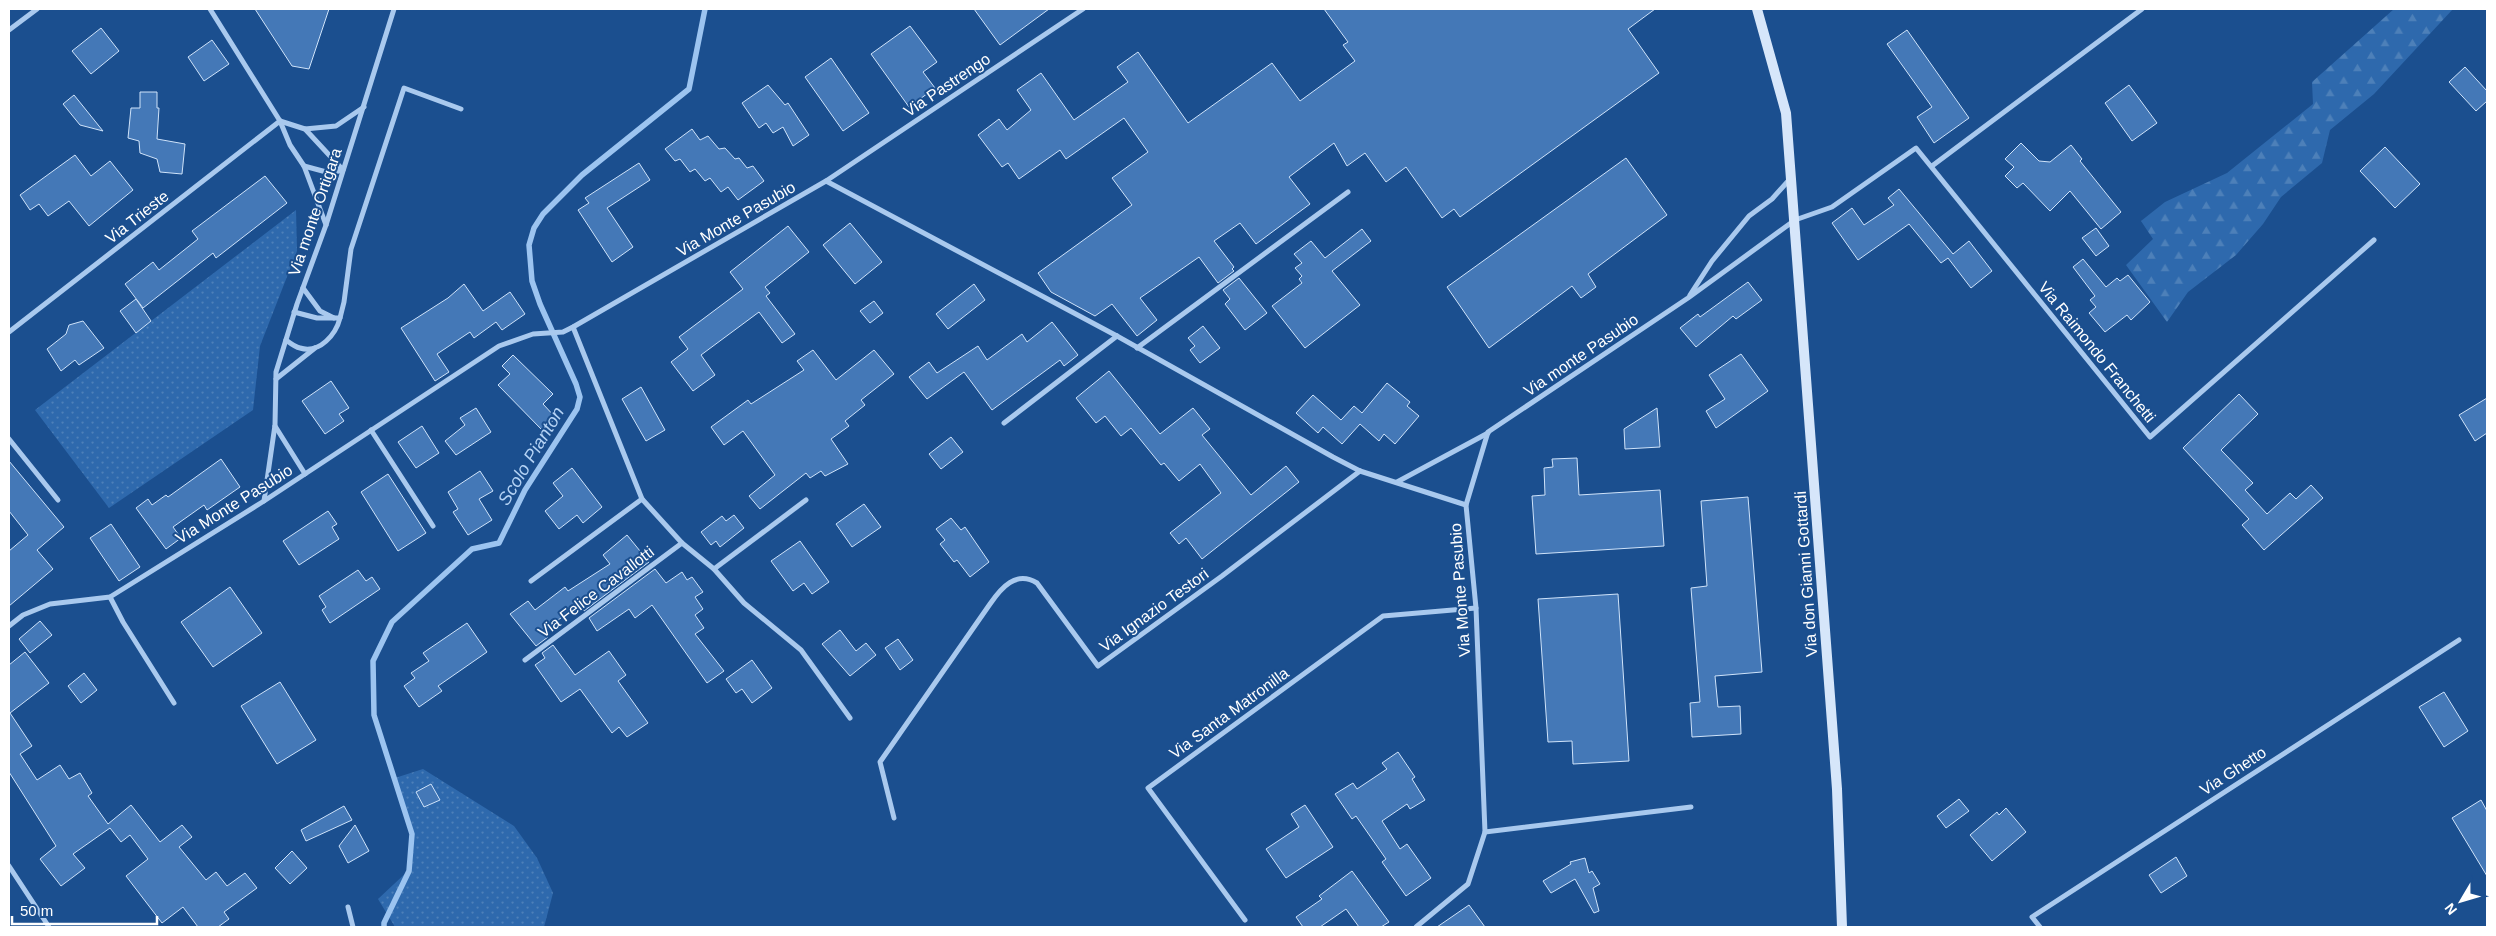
<svg xmlns="http://www.w3.org/2000/svg" width="2496" height="936" viewBox="0 0 2496 936" font-family="Arial,sans-serif">
<style>
.forest{fill:url(#forest-firs)}
.park{fill:url(#park-dots)}
.lines{fill:none;stroke-linecap:round;stroke-linejoin:round}
.stream{stroke:#9cc4f0;stroke-width:5.5}
.building{fill:#4478b7;stroke:#cfe3fa}
.minor{stroke:#a9c9ee;stroke-width:5}
.secondary{stroke:#d6e6fa;stroke-width:10}
.labels{text-anchor:middle;dominant-baseline:central;stroke-width:4;stroke-linejoin:round;paint-order:stroke}
.street-label{font-size:16px;fill:#fff;stroke:#1b4f8f}
.water-label{font-size:18px;font-style:italic;fill:#b5d3f5;stroke:#1b4f8f}
</style>
<defs>
<pattern id="forest-firs" width="22" height="20" patternUnits="userSpaceOnUse" patternTransform="scale(1.25)"><rect width="22" height="20" fill="#2e69ad"/><path d="M5 1l3.5 6h-7zM16 11l3.5 6h-7z" fill="#4d80b9"/></pattern>
<pattern id="park-dots" width="8" height="8" patternUnits="userSpaceOnUse" patternTransform="scale(1.25)"><rect width="8" height="8" fill="#2e69ad"/><path d="M2 2h.1M6 6h.1" fill="none" stroke="#4d80b9" stroke-width="1.8" stroke-linecap="round"/></pattern>
</defs>
<rect width="100%" height="100%" fill="#1b4f8f"/>
<path class="forest" d="M2394 9H2453L2374 94 2330 130 2322 163 2281 197 2263 224 2236 255 2188 292 2167 322 2126 265 2153 239 2141 221 2165 202 2227 173 2313 104 2312 82Z"/>
<g class="park">
<path d="M296 210 297 251 260 346 253 410 109 508 35 410Z"/>
<path d="M423 769 514 826 537 858 553 893 544 927H395L378 899 409 870 412 834 395 778Z"/>
</g>
<g class="lines">
<path class="stream" d="M384 927V923L409 871 412 834 374 715 373 661 392 622 472 549 499 543 525 490 577 409 580 397 576 384 540 304 532 281 529 245 534 228 543 214 582 175 689 89 705 9"/>
</g>
<g class="building">
<path d="M255 9H329L309 69 292 66Z"/>
<path d="M974 9H1049L1000 45Z"/>
<path d="M1324 9H1655L1628 29 1659 73 1460 217 1454 209 1442 218 1406 167 1386 182 1365 153 1347 166 1334 143 1289 177 1310 204 1256 244 1240 223 1214 241 1234 267 1232 269 1234 271 1218 283 1199 257 1140 298 1157 320 1137 336 1112 304 1095 316 1051 292 1038 273 1132 205 1112 178 1148 152 1124 118 1066 159 1060 150 1019 179 1008 163 1002 167 978 135 999 119 1007 130 1031 110 1017 90 1041 73 1074 120 1128 82 1117 67 1138 52 1188 123 1272 63 1300 101 1355 61 1343 45 1348 42Z"/>
<path d="M910 26 937 62 923 72 935 88 909 107 871 54Z"/>
<path d="M101 28 119 51 91 74 72 51Z"/>
<path d="M1907 30 1969 118 1934 143 1917 117 1932 107 1887 44Z"/>
<path d="M212 40 229 64 204 81 188 57Z"/>
<path d="M831 58 869 113 843 131 805 77Z"/>
<path d="M2465 67 2487 91V101L2476 111 2449 82Z"/>
<path d="M768 85 785 105 788 103 809 135 793 146 783 127 773 133 766 123 759 128 742 103Z"/>
<path d="M2129 85 2157 123 2132 141 2105 103Z"/>
<path d="M140 92H157V108H159L157 139 185 144 182 174 160 172 157 159 140 153 139 141 128 138 131 108H140Z"/>
<path d="M74 95 103 131 80 125 63 104Z"/>
<path d="M692 129 700 140 708 136 719 149 725 148 735 159 739 158 747 168 753 166 764 181 738 200 728 187 721 192 710 178 705 181 695 169 690 172 680 159 675 161 665 149Z"/>
<path d="M2021 143 2039 161 2050 162 2071 145 2082 159 2080 161 2121 212 2101 229 2070 191 2050 211 2023 183 2017 188 2005 176 2014 167 2005 159Z"/>
<path d="M2385 147 2420 184 2395 208 2360 171Z"/>
<path d="M75 155 91 176 110 161 133 190 89 226 69 201 48 216 39 204 30 210 20 195Z"/>
<path d="M1626 158 1667 215 1588 274 1596 287 1581 298 1572 286 1489 348 1447 287Z"/>
<path d="M639 163 650 180 607 208 633 247 612 262 578 210 589 203 585 198Z"/>
<path d="M265 176 287 203 216 258 213 253 143 308 125 284 153 262 159 270 198 239 192 231Z"/>
<path d="M1899 189 1953 254 1969 241 1992 271 1971 288 1948 258 1941 263 1909 224 1858 260 1832 223 1852 208 1864 225 1894 205 1888 198Z"/>
<path d="M850 223 882 262 855 284 823 245Z"/>
<path d="M788 226 809 252 765 287 770 293 766 296 795 334 782 343 759 312 701 355 715 375 693 391 671 362 688 349 679 337 743 289 730 272Z"/>
<path d="M2096 228 2109 246 2096 256 2082 238Z"/>
<path d="M1362 229 1371 241 1332 271 1360 305 1305 348 1272 306 1302 283 1299 279 1302 276 1295 268 1302 263 1294 254 1311 241 1325 258Z"/>
<path d="M2083 259 2106 287 2117 278 2120 281 2128 275 2150 302 2131 320 2127 315 2105 332 2089 313 2096 307 2090 300 2095 296 2073 267Z"/>
<path d="M1239 278 1267 313 1245 330 1225 304 1230 299 1223 290Z"/>
<path d="M1748 282 1762 300 1736 319 1733 316 1696 347 1680 328 1698 314 1700 317Z"/>
<path d="M464 284 483 311 510 292 525 314 502 330 496 322 474 338 470 332 437 354 449 372 435 381 401 328 448 298Z"/>
<path d="M974 284 985 300 948 329 936 314Z"/>
<path d="M136 299 151 321 136 333 120 311Z"/>
<path d="M874 301 883 313 870 323 860 311Z"/>
<path d="M83 321 104 348 79 365 75 360 61 371 47 349 66 334 69 325Z"/>
<path d="M1052 322 1078 355 1064 366 1060 360 992 410 964 372 927 399 909 377 929 362 937 373 978 346 987 360 1022 334 1027 342Z"/>
<path d="M1203 326 1220 348 1200 363 1190 350 1195 346 1188 338Z"/>
<path d="M813 350 836 380 874 350 894 374 861 400 865 405 845 421 849 426 831 439 848 464 825 476 821 471 810 478 806 473 760 509 749 496 775 475 743 431 724 445 711 427 748 400 751 404 804 370 797 361Z"/>
<path d="M1741 354 1768 391 1716 428 1706 411 1725 399 1709 375Z"/>
<path d="M513 355 553 394 543 404 556 418 542 430 498 385 510 374 502 366Z"/>
<path d="M1109 371 1160 434 1193 408 1210 429 1202 435 1251 495 1286 466 1299 482 1202 559 1186 538 1179 544 1170 533 1221 493 1200 464 1179 481 1164 463 1161 465 1131 428 1121 436 1105 416 1096 423 1076 398Z"/>
<path d="M331 381 349 408 339 414 344 421 325 434 302 401Z"/>
<path d="M1387 383 1410 402 1407 406 1419 416 1395 444 1384 434 1379 441 1360 424 1342 444 1323 427 1318 433 1296 413 1313 395 1341 420 1354 406 1362 413Z"/>
<path d="M641 387 665 430 646 441 622 399Z"/>
<path d="M2239 394 2258 414 2221 450 2253 483 2245 490 2267 514 2290 493 2296 499 2311 485 2323 498 2264 550 2242 525 2249 519 2183 448Z"/>
<path d="M2487 398V433L2475 441 2459 415Z"/>
<path d="M476 408 491 432 456 455 445 441 465 425 460 418Z"/>
<path d="M1657 408 1660 447 1625 449 1624 429Z"/>
<path d="M422 426 439 453 416 468 398 442Z"/>
<path d="M951 437 963 452 941 469 929 454Z"/>
<path d="M1577 458 1579 495 1660 490 1664 546 1536 554 1532 496 1545 495 1544 468 1553 467 1552 459Z"/>
<path d="M221 459 240 487 207 510 204 505 173 527 181 538 166 549 136 508 148 499 152 505 166 495 168 497Z"/>
<path d="M9 461 64 527 37 550 53 569 9 606V551L28 535 9 511Z"/>
<path d="M572 468 602 507 583 523 577 515 559 529 545 511 563 496 553 483Z"/>
<path d="M480 471 493 491 479 499 492 520 468 535 453 512 458 509 448 492Z"/>
<path d="M388 474 426 533 398 551 361 492Z"/>
<path d="M1748 497 1762 672 1715 676 1718 707 1740 706 1741 734 1692 737 1690 703 1700 702 1691 588 1707 586 1701 501Z"/>
<path d="M864 504 881 527 852 547 836 524Z"/>
<path d="M328 511 337 524 332 527 339 539 299 565 283 541Z"/>
<path d="M734 515 744 528 720 547 716 541 711 545 701 532 722 516 726 521Z"/>
<path d="M951 518 961 530 965 527 989 562 970 577 957 560 954 562 940 544 945 540 936 529Z"/>
<path d="M111 524 140 567 119 581 90 538Z"/>
<path d="M627 535 649 562 584 611 580 604 543 631 548 637 536 646 510 614 528 601 535 610 565 587 568 591 610 564 603 555Z"/>
<path d="M800 541 829 582 812 594 804 583 793 591 771 561Z"/>
<path d="M655 569 666 583 682 572 687 580 692 577 703 592 695 597 703 609 695 615 704 628 695 634 724 671 707 683 652 605 635 618 629 609 597 631 589 618Z"/>
<path d="M358 570 366 581 372 577 380 589 330 623 322 610 326 607 319 596Z"/>
<path d="M230 587 262 633 213 667 181 622Z"/>
<path d="M1618 594 1629 761 1573 764 1572 741 1548 742 1538 599Z"/>
<path d="M40 621 52 635 30 653 19 639Z"/>
<path d="M467 623 487 652 438 686 442 691 419 707 404 686 415 678 411 673 429 661 423 653Z"/>
<path d="M840 630 856 651 866 643 876 655 850 676 822 644Z"/>
<path d="M898 639 913 660 900 670 885 648Z"/>
<path d="M553 645 575 675 609 651 626 675 618 681 648 723 627 737 619 727 612 733 580 689 561 702 535 665 545 658 542 653Z"/>
<path d="M25 652 49 683 10 713 32 746 20 754 37 780 60 765 69 779 80 773 92 793 88 796 108 824 131 805 160 842 182 825 192 837 179 847 206 880 216 872 227 886 245 873 257 888 224 912 229 919 218 927H198L183 907 162 923 126 876 148 859 130 835 121 842 110 828 73 854 85 868 61 886 40 859 56 846 9 772V665Z"/>
<path d="M752 660 772 688 752 703 742 689 736 693 726 679Z"/>
<path d="M84 673 97 690 81 703 68 686Z"/>
<path d="M280 682 316 740 277 764 241 706Z"/>
<path d="M2444 692 2468 731 2444 747 2419 707Z"/>
<path d="M1398 752 1415 777 1412 779 1425 800 1410 809 1407 804 1382 821 1400 849 1407 844 1431 878 1406 896 1382 862 1386 859 1356 816 1352 819 1335 794 1353 783 1357 789 1387 769 1382 763Z"/>
<path d="M431 784 440 800 424 807 416 792Z"/>
<path d="M1959 799 1969 811 1946 828 1937 816Z"/>
<path d="M2481 800 2487 811V876L2452 818Z"/>
<path d="M1305 805 1333 847 1286 878 1266 849 1299 827 1291 814Z"/>
<path d="M344 806 352 820 306 841 301 830Z"/>
<path d="M2006 808 2026 832 1992 861 1970 835 1997 812 1999 815Z"/>
<path d="M355 825 369 851 348 863 339 846Z"/>
<path d="M292 851 307 868 290 884 275 868Z"/>
<path d="M2176 857 2187 876 2161 893 2149 875Z"/>
<path d="M1585 858 1589 873 1592 871 1600 884 1593 888 1599 911 1594 913 1575 879 1551 893 1543 881 1571 864 1570 862Z"/>
<path d="M1352 871 1389 922 1381 927H1359L1346 909 1320 927H1303L1296 917 1322 899 1319 896Z"/>
<path d="M1469 905 1485 927H1437Z"/>
</g>
<g class="lines">
<g class="minor">
<path d="M210 9 280 121 290 145 304 166 326 225"/>
<path d="M9 30 37 9"/>
<path d="M280 121 305 129 343 170 330 173 304 166"/>
<path d="M305 129 336 126 364 107"/>
<path d="M1932 166 2142 9"/>
<path d="M826 181 1083 9"/>
<path d="M303 288 320 311 334 318"/>
<path d="M1690 295 1712 261 1749 216 1772 199 1790 179"/>
<path d="M340 318 344 302 351 249 404 88 461 109"/>
<path d="M573 327 642 499 682 543 714 569 744 603 801 650 850 718"/>
<path d="M9 332 280 121"/>
<path d="M286 340C290 343 295 347 300 348 320 354 336 334 340 318H317L294 312"/>
<path d="M1137 348 1348 192"/>
<path d="M276 379 315 348"/>
<path d="M1004 423 1117 336"/>
<path d="M275 426 305 474"/>
<path d="M371 430 433 526"/>
<path d="M9 439 58 500"/>
<path d="M1397 482 1488 433"/>
<path d="M264 501 275 425 276 372 297 304 326 225 394 9"/>
<path d="M714 569 806 500"/>
<path d="M531 581 642 499"/>
<path d="M110 597 123 622 174 703"/>
<path d="M9 626 23 615 50 604 110 597 264 501 499 346 533 334 563 332 573 327 826 181 1117 336 1333 457 1360 471 1466 505"/>
<path d="M525 660 682 543"/>
<path d="M1691 807 1485 832 1476 608 1466 505 1488 432 1688 298 1795 220 1832 207 1916 148 2150 437 2374 240"/>
<path d="M894 818 880 762 990 604C1001 588 1016 570 1037 583L1098 666 1222 576 1360 471"/>
<path d="M9 866 49 927"/>
<path d="M348 907 353 927"/>
<path d="M1245 920 1148 788 1383 616 1476 608"/>
<path d="M1416 927 1468 884 1485 832"/>
<path d="M2040 927 2032 917 2459 640"/>
</g>
<path class="secondary" d="M1757 9 1786 113 1837 789 1842 927"/>
</g>
<g class="labels">
<g class="street-label">
<text transform="translate(947 85) rotate(-34)">Via Pastrengo</text>
<text transform="translate(315 212) rotate(-71)">Via monte Ortigara</text>
<text transform="translate(137 217) rotate(-38)">Via Trieste</text>
<text transform="translate(736 219) rotate(-30)">Via Monte Pasubio</text>
<text transform="translate(2097 352) rotate(51)">Via Raimondo Franchetti</text>
<text transform="translate(1581 355) rotate(-34)">Via monte Pasubio</text>
<text transform="translate(234 504) rotate(-32)">Via Monte Pasubio</text>
<text transform="translate(1806 574) rotate(-94)">Via don Gianni Gottardi</text>
<text transform="translate(1460 590) rotate(-94)">Via Monte Pasubio</text>
<text transform="translate(596 592) rotate(-37)">Via Felice Cavallotti</text>
<text transform="translate(1154 610) rotate(-36)">Via Ignazio Testori</text>
<text transform="translate(1229 713) rotate(-36)">Via Santa Matronilla</text>
<text transform="translate(2233 771) rotate(-33)">Via Ghetto</text>
</g>
<g class="water-label">
<text transform="translate(531 456) rotate(-59)">Scolo Pianton</text>
</g>
</g>
<rect width="2496" height="936" fill="none" stroke="#ffffff" stroke-width="20"/>
<g transform="translate(2461 901) rotate(232)" stroke="#1b4f8f" stroke-width="4" paint-order="stroke">
<path d="M0-4L9 19L0 12L-9 19Z" fill="#ffffff"/>
<text y="-8" font-size="14" font-weight="bold" text-anchor="middle" fill="#ffffff">N</text>
</g>
<path d="M12 916v8h145v-8" fill="none" stroke="#ffffff" stroke-width="2.5"/>
<text x="20" y="916" font-size="15" fill="#ffffff" stroke="#1b4f8f" stroke-width="4" paint-order="stroke">50 m</text>
</svg>
